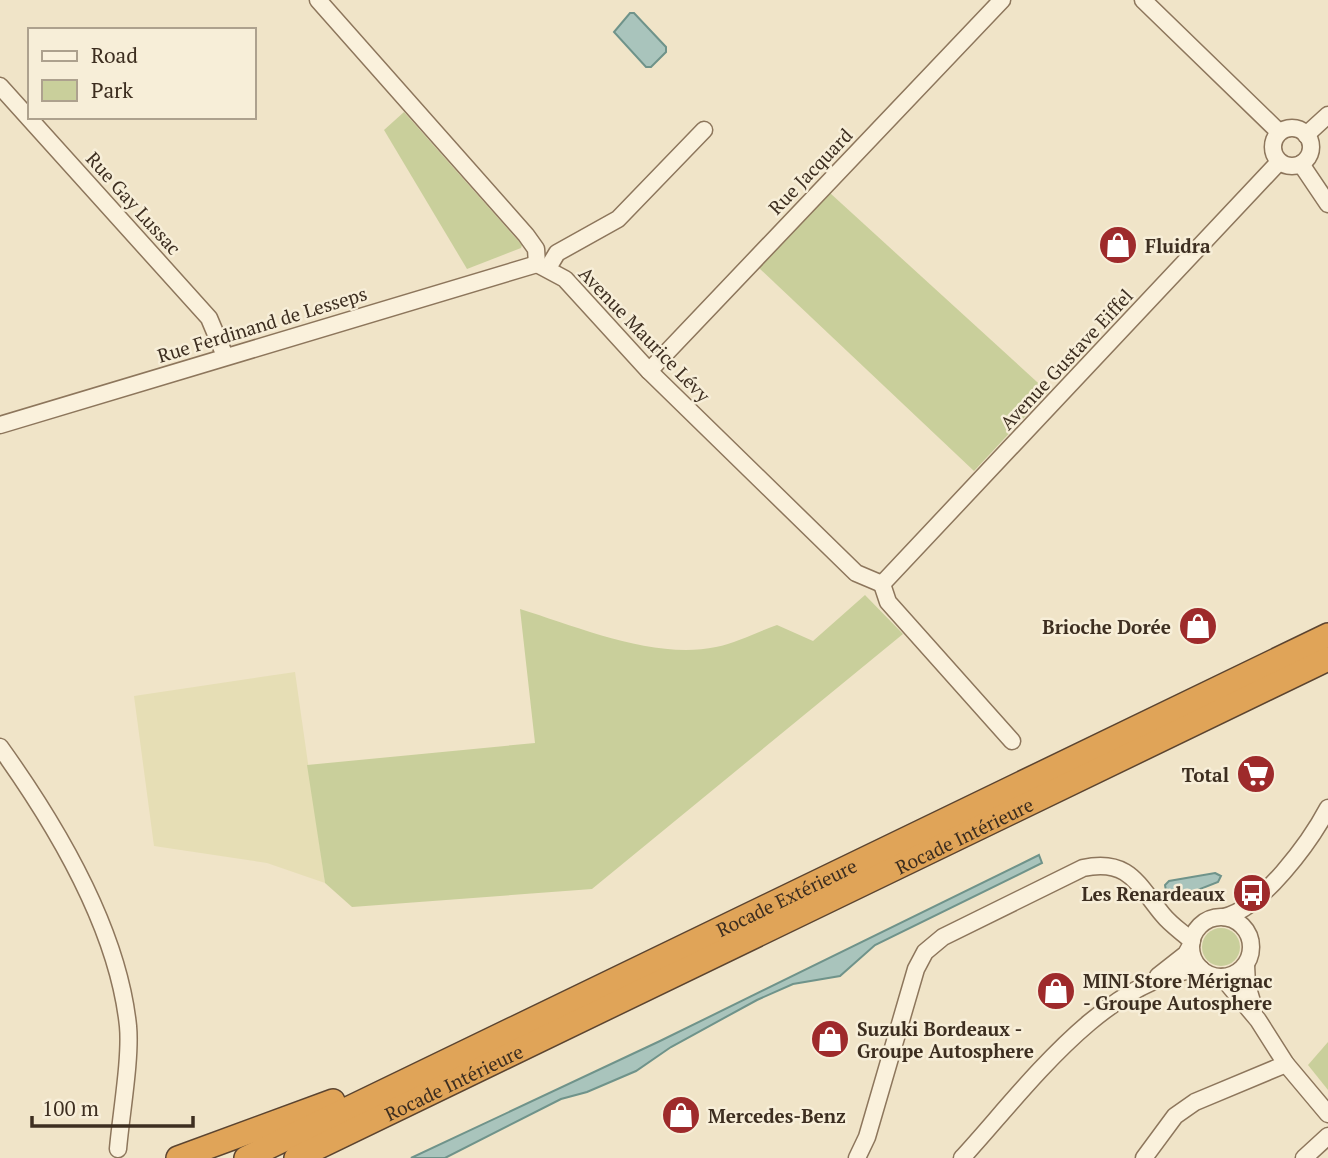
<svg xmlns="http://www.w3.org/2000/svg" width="1328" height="1158" viewBox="0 0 1328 1158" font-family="'PT Serif',serif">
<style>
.farmland{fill:#e6deb5}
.green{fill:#c9cf9b}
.water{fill:#a9c4bc;stroke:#6f938a;stroke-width:2}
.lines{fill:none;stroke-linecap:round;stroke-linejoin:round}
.minor-casing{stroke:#8d765c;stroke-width:19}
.highway-casing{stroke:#5b4430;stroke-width:26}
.minor{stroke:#faf1dc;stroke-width:16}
.highway{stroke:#e0a458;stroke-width:23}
.labels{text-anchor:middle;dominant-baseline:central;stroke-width:5;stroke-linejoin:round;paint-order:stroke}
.street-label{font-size:19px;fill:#3d2e20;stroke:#f7eed8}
.poi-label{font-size:19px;font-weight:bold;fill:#3d2e20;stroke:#f7eed8;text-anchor:start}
</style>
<rect width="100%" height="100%" fill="#f0e4c8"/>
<path class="farmland" d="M295 672 325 883 267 863 154 846 134 696Z"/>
<g class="green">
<path d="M404 112 522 245 521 248 467 269 384 130Z"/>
<path d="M830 193 1048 392 974 471 758 267Z"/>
<path d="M865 595 903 634 592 889 352 907 325 883 307 765 535 743 520 609C578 627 655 660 716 647 736 643 757 632 777 625L813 641Z"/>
<circle cx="1221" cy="947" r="19"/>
<path d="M1328 1042V1090L1308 1065Z"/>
</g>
<g class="water">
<path d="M630 13H634L666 47V52L651 67H646L614 32Z"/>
<path d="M1039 855 1042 863 875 945 840 976 793 984 757 1000 671 1047 636 1071 587 1092 561 1099 445 1158H411L660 1041Z"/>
<path d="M1215 873 1221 876 1218 882 1175 899 1167 897 1165 885 1169 881Z"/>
</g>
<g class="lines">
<defs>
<g id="minor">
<path d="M318 0 526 235 536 249 537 264"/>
<path d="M1143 0 1279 132"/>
<path d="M0 86 209 318 225 356"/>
<circle cx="1292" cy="147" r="19"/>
<path d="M1306 135 1328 115"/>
<path d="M1301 164 1328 204"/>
<path d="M537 264 565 279 649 371 856 573 882 584"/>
<path d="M548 268 557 253 618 219 704 130"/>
<path d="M649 371 1002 0"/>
<path d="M0 425 537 264"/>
<path d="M882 584 1279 162"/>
<path d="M882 584 888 602 1012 741"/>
<path d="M0 747C56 825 118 929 128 1026 131 1058 121 1114 118 1149"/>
<path d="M1224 917C1262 908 1310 842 1328 808"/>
<circle cx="1221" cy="947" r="30"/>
<path d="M1246 965 1247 985 1254 1008"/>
<path d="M1158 976 1186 954 1191 945"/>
<path d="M1222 977 1258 1020 1286 1064 1328 1114"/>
<path d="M857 1158 867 1137 916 969 925 952 943 937 1083 868C1129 858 1138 885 1163 915 1171 925 1182 932 1192 941"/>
<path d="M962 1158C1023 1092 1105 976 1201 969"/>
<path d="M1144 1158 1175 1116 1195 1102 1286 1064"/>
<path d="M1304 1158 1328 1136"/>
</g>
<g id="highway">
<path d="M178 1158 333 1101"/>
<path id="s1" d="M246 1158 1328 635"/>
<path id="s2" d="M296 1158 1328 659"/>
</g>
</defs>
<use href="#minor" class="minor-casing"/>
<use href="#highway" class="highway-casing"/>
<use href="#minor" class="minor"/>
<use href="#highway" class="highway"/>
</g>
<defs>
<symbol id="shop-disc" viewBox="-11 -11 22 22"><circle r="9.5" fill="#9e2a2b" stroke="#f7eed8"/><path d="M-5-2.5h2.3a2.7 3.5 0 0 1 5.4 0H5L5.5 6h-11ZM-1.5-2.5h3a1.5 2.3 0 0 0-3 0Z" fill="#fff"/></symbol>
<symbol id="supermarket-disc" viewBox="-11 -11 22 22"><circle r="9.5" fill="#9e2a2b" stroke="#f7eed8"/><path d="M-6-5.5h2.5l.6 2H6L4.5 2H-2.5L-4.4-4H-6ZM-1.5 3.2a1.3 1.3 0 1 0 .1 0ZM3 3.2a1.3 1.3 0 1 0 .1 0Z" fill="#fff"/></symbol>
<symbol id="bus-disc" viewBox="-11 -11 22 22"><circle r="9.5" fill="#9e2a2b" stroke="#f7eed8"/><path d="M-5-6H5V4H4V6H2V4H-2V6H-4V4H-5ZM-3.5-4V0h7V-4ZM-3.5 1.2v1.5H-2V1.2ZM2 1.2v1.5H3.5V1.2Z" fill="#fff"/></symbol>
</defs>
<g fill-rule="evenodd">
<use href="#shop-disc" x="1096" y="223" width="44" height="44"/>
<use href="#shop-disc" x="1176" y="604" width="44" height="44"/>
<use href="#supermarket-disc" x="1234" y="752" width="44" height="44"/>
<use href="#bus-disc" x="1230" y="871" width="44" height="44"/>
<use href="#shop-disc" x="1034" y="969" width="44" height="44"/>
<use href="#shop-disc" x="808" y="1017" width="44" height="44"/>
<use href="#shop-disc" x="659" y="1093" width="44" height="44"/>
</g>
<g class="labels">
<g class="street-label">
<text transform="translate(810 171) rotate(-46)">Rue Jacquard</text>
<text transform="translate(134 203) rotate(48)">Rue Gay Lussac</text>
<text transform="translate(262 324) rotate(-17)">Rue Ferdinand de Lesseps</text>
<text transform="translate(645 334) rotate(46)">Avenue Maurice Lévy</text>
<text transform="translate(1066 359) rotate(-47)">Avenue Gustave Eiffel</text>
<text stroke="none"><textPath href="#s2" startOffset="742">Rocade Intérieure</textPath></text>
<text stroke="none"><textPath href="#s1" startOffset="600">Rocade Extérieure</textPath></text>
<text stroke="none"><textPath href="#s2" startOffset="175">Rocade Intérieure</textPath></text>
</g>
<g class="poi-label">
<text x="1145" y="245">Fluidra</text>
<text x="1171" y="626" text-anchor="end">Brioche Dorée</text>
<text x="1229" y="774" text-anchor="end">Total</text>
<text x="1225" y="893" text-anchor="end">Les Renardeaux</text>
<text x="1083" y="980">MINI Store Mérignac<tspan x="1083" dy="22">- Groupe Autosphere</tspan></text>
<text x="857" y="1028">Suzuki Bordeaux -<tspan x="857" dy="22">Groupe Autosphere</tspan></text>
<text x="708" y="1115">Mercedes-Benz</text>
</g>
</g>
<rect x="28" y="28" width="228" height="91" fill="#f7eed8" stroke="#ada18e" stroke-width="2"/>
<rect x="42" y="51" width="35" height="10" fill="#faf1dc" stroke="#ada18e" stroke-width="2"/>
<text x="91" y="63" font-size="21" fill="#3d2e20">Road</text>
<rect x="42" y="80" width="35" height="21" fill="#c9cf9b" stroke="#ada18e" stroke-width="2"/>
<text x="91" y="98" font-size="21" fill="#3d2e20">Park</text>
<path d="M32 1116v10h161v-10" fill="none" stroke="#3d2e20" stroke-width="3.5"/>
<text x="42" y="1116" font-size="21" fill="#3d2e20" stroke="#f7eed8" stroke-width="5" paint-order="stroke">100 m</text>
</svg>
